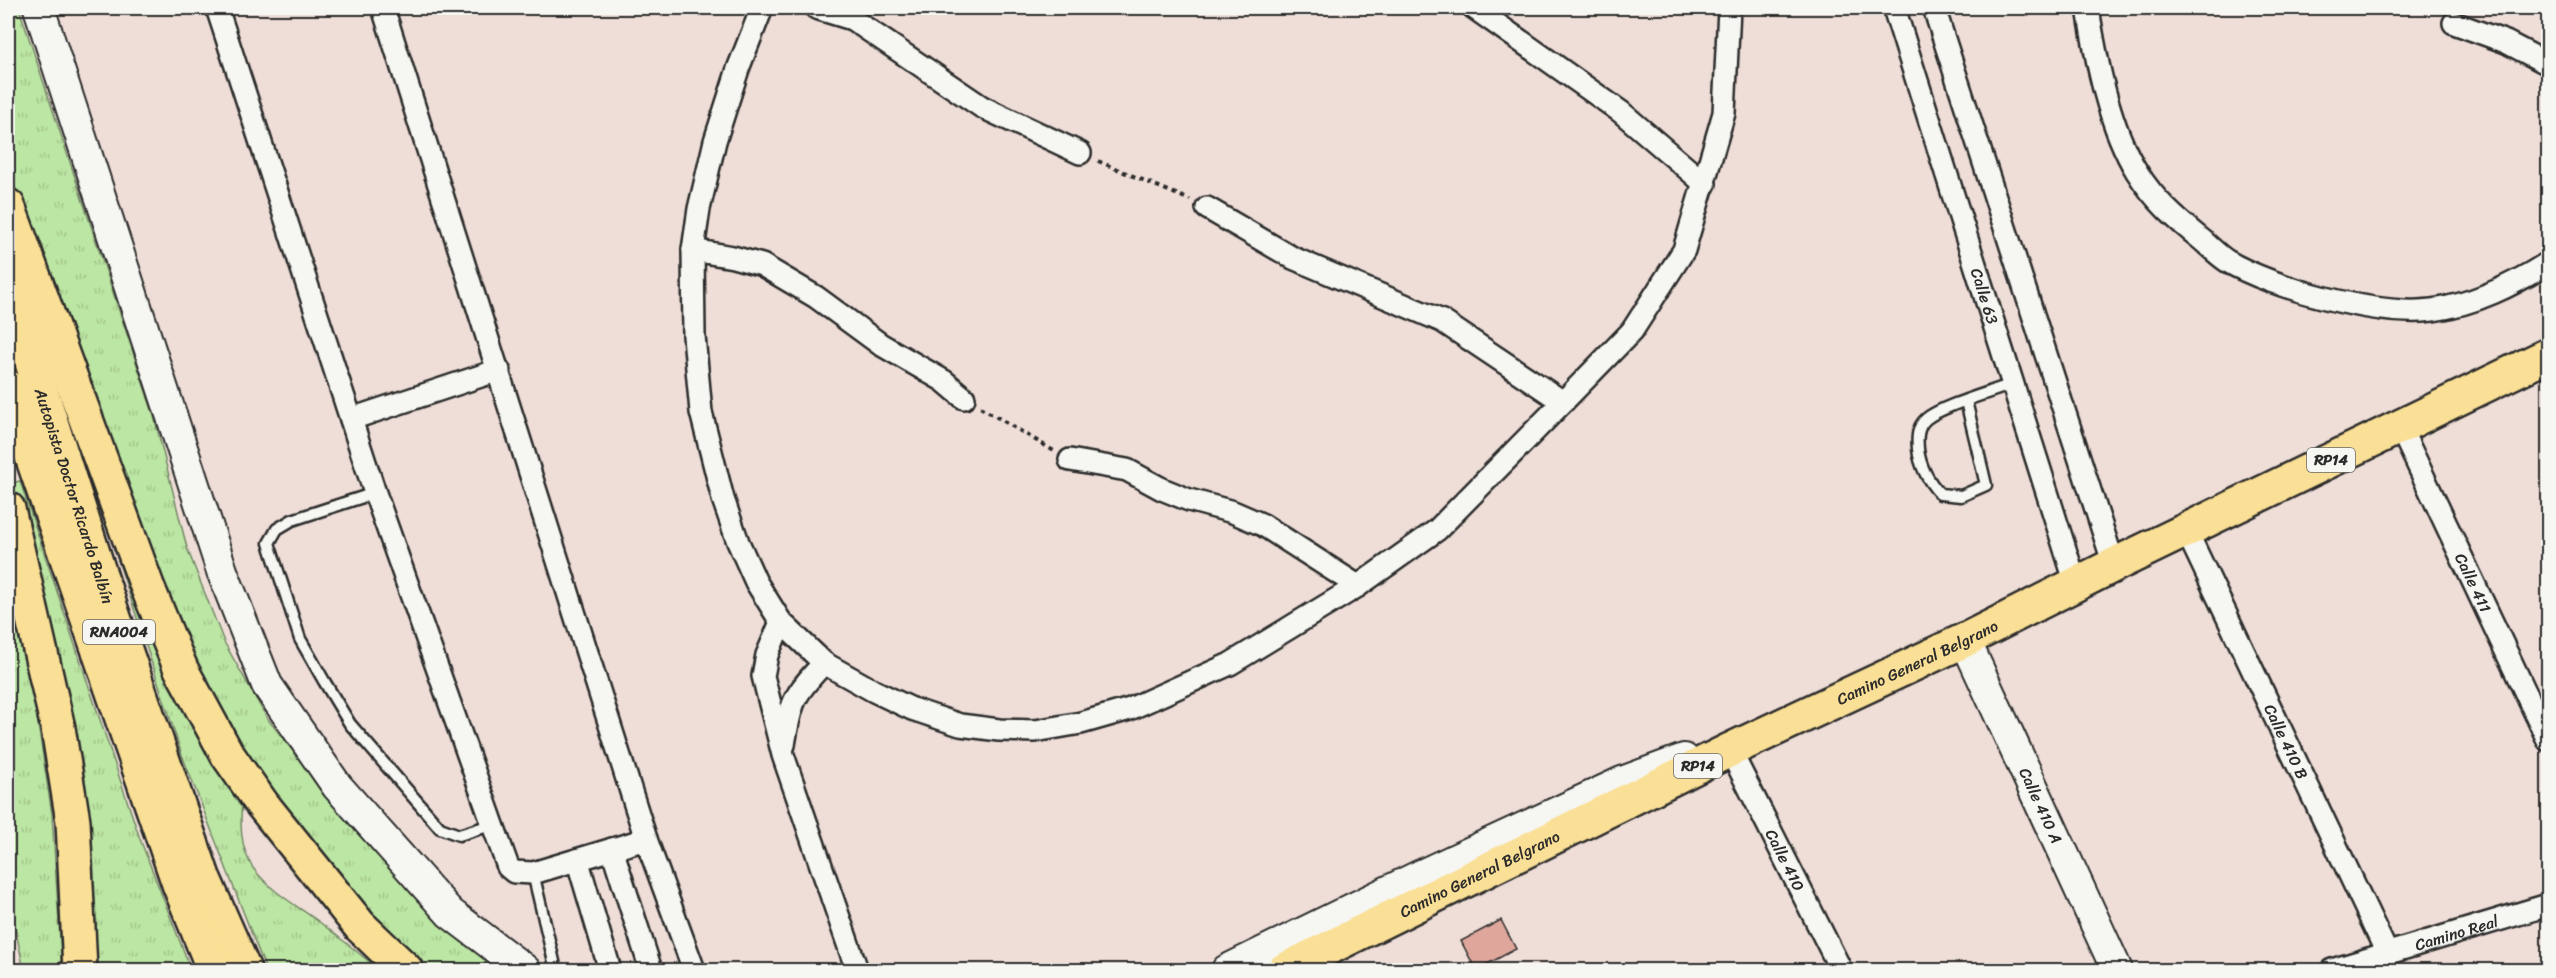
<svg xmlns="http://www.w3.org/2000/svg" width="2556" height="978" viewBox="0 0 2556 978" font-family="Sriracha,sans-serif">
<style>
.grass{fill:url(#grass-tufts);stroke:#748867;stroke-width:1.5}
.building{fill:#dfa69c;stroke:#2b2b2b;stroke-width:1.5}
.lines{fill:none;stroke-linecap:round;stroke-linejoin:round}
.lane-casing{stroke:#2b2b2b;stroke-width:15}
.street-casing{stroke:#2b2b2b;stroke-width:26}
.secondary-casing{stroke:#2b2b2b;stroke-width:34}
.primary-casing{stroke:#2b2b2b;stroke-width:38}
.highway-casing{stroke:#2b2b2b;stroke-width:38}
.path{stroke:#2b2b2b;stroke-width:4;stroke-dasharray:4.5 4.5;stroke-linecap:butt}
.lane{stroke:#f6f6f2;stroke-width:10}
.street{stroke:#f6f6f2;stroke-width:21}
.secondary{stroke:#f6f6f2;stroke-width:30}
.primary{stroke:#fadf96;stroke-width:33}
.highway{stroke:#fadf96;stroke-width:33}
.labels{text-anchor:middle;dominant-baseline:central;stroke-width:5;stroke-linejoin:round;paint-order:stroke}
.shield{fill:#f6f6f2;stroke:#686867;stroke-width:1.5}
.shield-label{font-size:15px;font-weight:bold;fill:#2b2b2b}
.street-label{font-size:16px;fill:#2b2b2b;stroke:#f6f6f2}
</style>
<defs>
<pattern id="grass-tufts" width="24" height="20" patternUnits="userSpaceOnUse" patternTransform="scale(1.5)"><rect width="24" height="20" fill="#bce6a3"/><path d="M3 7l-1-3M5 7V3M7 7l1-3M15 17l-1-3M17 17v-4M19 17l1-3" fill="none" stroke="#a2c58c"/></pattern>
</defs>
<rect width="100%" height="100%" fill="#efded8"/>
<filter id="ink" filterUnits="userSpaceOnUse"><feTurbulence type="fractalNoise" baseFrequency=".0167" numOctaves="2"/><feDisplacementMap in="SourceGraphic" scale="12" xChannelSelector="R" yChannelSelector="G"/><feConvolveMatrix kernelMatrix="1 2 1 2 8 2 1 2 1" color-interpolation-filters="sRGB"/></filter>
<g filter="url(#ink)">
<g class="grass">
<path d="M8 8H19L154 416 187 548 224 642 267 718 327 794 506 970H425L412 960 352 899 219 720 150 570 8 168Z"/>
<path d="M86 463 242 801C240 824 240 848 253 868 270 891 296 905 318 921 339 937 359 953 379 970H266L182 755Z"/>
<path d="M20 481 140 839 191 970H90L33 567 12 483Z"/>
<path d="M8 583 29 666 52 814 62 970H24L11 908V790L8 761Z"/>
</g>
<path class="building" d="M1501 920 1516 949 1476 970 1461 941Z"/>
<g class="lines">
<defs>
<g id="lane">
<path d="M1966 401 1986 485 1961 496 1940 494C1928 481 1920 467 1918 449 1917 438 1917 427 1926 419 1941 406 1992 392 2012 384"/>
<path d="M375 493 292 520 277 529 269 543 300 639 324 681 350 724 440 828 459 835 491 825"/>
<path d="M533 873 556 970"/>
</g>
<g id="street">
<path d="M217 8 375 493 508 867 514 872 533 873 646 839"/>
<path d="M383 8 646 839 694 970"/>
<path d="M762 8 738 69 715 141 699 209 693 250 694 336 701 412 723 499 738 542 756 582 781 622 824 663 874 691 912 709 960 725 999 730 1035 731 1081 723 1130 709 1230 664 1358 586 1437 530 1563 402 1632 331 1684 250 1724 113 1729 8"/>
<path d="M816 8 852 19 982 107 1080 153"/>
<path d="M1474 8 1621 112 1705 184"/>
<path id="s1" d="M1894 8 2076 584"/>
<path d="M1934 8 2114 565"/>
<path d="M2088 8C2096 60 2109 127 2137 172 2155 201 2176 219 2202 240 2210 247 2218 255 2227 261 2272 288 2380 317 2432 310 2474 305 2513 285 2548 263"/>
<path d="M2454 23 2506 42 2548 64"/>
<path d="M1207 208 1293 258 1442 321 1563 402"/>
<path d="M693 250 733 257 762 265 816 297 880 344 944 381 964 398"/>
<path d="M351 419 499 370"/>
<path id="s2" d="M2400 427 2548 740"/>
<path d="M1070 460 1127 470 1162 489 1189 500 1233 512 1263 525 1358 586"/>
<path id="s3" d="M2186 530 2387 953"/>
<path d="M781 622 767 655 763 676 783 755 857 970"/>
<path d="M784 745C791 702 793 695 824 663"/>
<path id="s4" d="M1730 750 1841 970"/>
<path d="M612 849 651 970"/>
<path d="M578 862 610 970"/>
<path id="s5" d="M2332 970 2548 905"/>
</g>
<g id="secondary">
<path d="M39 8 222 571 267 685 337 786 450 913 525 970"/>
<path id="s6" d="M1965 640 2117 970"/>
<path d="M1227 970 1417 877 1622 782 1684 759"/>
</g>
<g id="primary">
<path id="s7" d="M1284 970 1730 750 1965 640 2114 565 2548 355"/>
</g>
<g id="highway">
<path d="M8 206 147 586 181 669 227 754 262 804 360 926 406 970"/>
<path id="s8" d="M8 288 110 606 203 877 244 970"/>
<path d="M8 387 179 884 214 970"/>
<path d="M8 509 58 728 73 821 80 970"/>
</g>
</defs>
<use href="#lane" class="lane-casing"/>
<use href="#street" class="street-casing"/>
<use href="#secondary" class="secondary-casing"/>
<use href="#primary" class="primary-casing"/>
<use href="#highway" class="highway-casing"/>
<g class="path">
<path d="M1098 161 1190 200"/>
<path d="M980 407 1054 451"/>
</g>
<use href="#lane" class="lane"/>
<use href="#street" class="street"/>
<use href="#secondary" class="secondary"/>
<use href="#primary" class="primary"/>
<use href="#highway" class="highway"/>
</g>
</g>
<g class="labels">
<g class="shield">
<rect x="2307" y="448" width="48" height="24" rx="4.5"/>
<rect x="83" y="620" width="72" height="24" rx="4.5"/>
<rect x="1674" y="754" width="48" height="24" rx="4.5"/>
</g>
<g class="shield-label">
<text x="2331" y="460">RP14</text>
<text x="119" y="632">RNA004</text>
<text x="1698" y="766">RP14</text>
</g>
<g class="street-label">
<text stroke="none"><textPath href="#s1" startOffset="302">Calle 63</textPath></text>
<text stroke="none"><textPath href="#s8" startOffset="218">Autopista Doctor Ricardo Balbín</textPath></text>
<text stroke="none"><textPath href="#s2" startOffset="172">Calle 411</textPath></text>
<text stroke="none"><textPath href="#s7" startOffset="704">Camino General Belgrano</textPath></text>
<text stroke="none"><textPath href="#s3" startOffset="234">Calle 410 B</textPath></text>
<text stroke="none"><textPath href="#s6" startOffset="182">Calle 410 A</textPath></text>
<text stroke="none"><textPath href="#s4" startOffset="123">Calle 410</textPath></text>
<text stroke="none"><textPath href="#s7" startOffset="218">Camino General Belgrano</textPath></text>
<text stroke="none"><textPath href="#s5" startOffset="130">Camino Real</textPath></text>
</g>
</g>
<rect width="2556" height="978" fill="none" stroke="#f6f6f2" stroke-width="30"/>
<rect x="15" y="15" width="2526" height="948" fill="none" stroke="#2b2b2b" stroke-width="2" filter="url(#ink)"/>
</svg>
